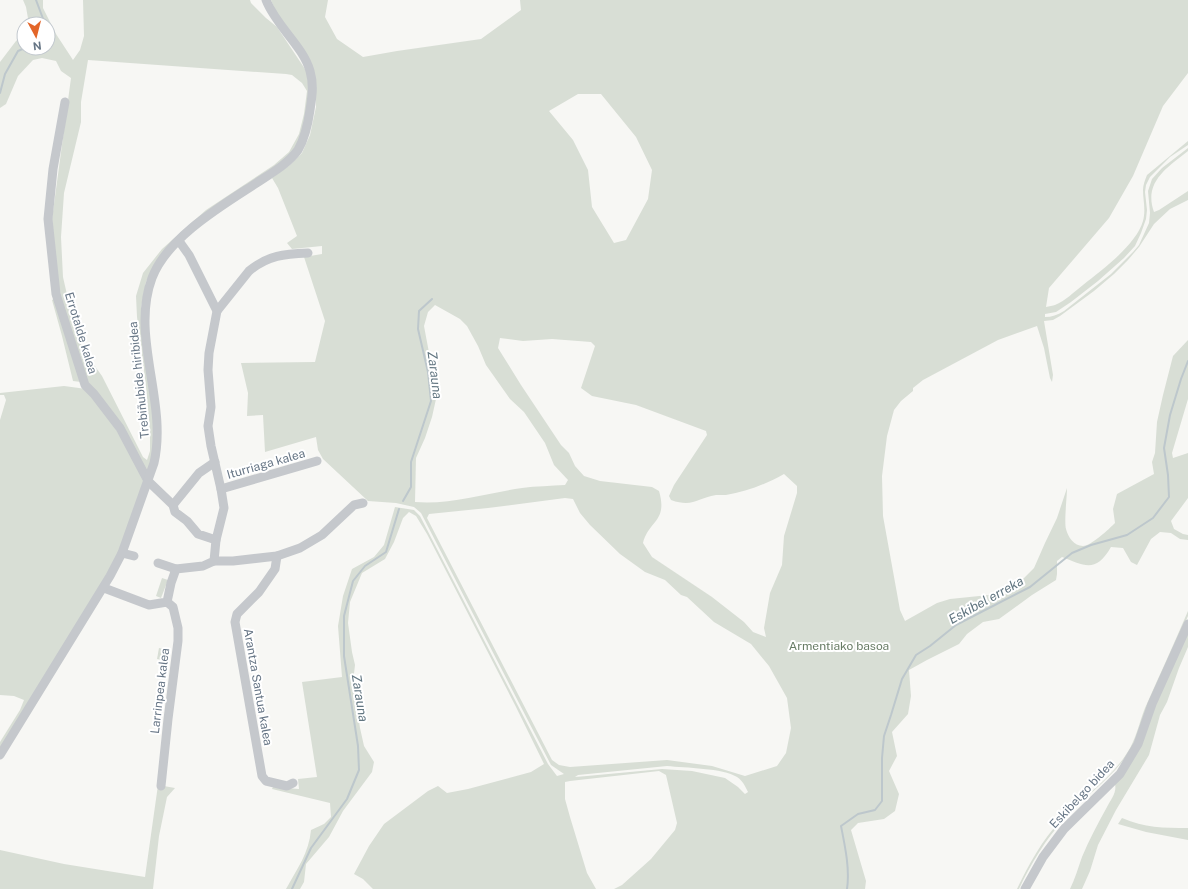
<svg xmlns="http://www.w3.org/2000/svg" width="1188" height="889" viewBox="0 0 1188 889" font-family="'Public Sans',sans-serif">
<style>
.green{fill:#d8ded5;fill-rule:evenodd}
.lines{fill:none;stroke-linecap:round;stroke-linejoin:round}
.stream{stroke:#bdc7cc;stroke-width:2}
.minor{stroke:#c5c8cc;stroke-width:9}
.labels{text-anchor:middle;dominant-baseline:central;stroke-width:4;stroke-linejoin:round;paint-order:stroke}
.street-label{font-size:12px;fill:#667585;stroke:#fff}
.park-label{font-size:12px;fill:#687c65;stroke:#fff}
.water-label{font-size:13px;font-style:italic;fill:#627681;stroke:#fff}
</style>
<rect width="100%" height="100%" fill="#f7f7f4"/>
<g class="green">
<path d="M23 0H43V8L56 34 73 60 80 50 84 36 83 0H250L251 3 266 18 277 27 305 69 310 82 309 103 301 137 292 153 281 164 243 188 156 261 146 282 141 308 155 422 154 452 147 472 87 382 59 296 52 219 71 78 61 71 56 61 42 58 33 60 18 76 6 104 0 108V62L16 41 24 34V48H48V24H29L26 7ZM88 60 286 74 292 75 302 83 307 91 304 114 299 134 289 152 274 165 206 210 162 249 143 273 136 296 137 317 146 386 150 431V451L147 460 143 457 102 376 84 351 75 330 63 277 61 237 64 193 81 122V102Z"/>
<path d="M271 0H328L325 17 337 39 363 57 397 51 481 39 521 10 520 0H1188V73L1163 106 1133 176 1109 218 1049 288 1046 307C1049 306 1053 306 1055 305 1065 301 1074 292 1083 285 1102 270 1136 245 1143 221 1146 210 1143 200 1143 190 1143 185 1145 180 1147 175L1188 141V145L1170 157 1150 177 1146 185 1145 192 1147 210 1146 219 1141 233 1135 246 1124 258 1098 281 1071 302 1056 312 1045 314V317C1052 317 1057 315 1064 311L1111 274 1133 252 1139 245 1149 223 1150 213 1148 191 1152 179 1162 168 1188 148V151C1168 167 1143 182 1154 212L1159 210 1188 191V200L1170 209 1154 224 1139 247 1128 260 1114 274 1094 291 1060 316 1053 320 1044 321 1053 375 1052 382 1050 378 1044 348 1037 326 998 340 923 380 913 388V391L901 401 894 410 887 436 882 476 883 516 900 610 905 621 937 603 950 599 989 595 1006 590 1024 578 1034 568 1045 543 1057 518 1067 488C1067 498 1064 521 1066 529 1068 537 1074 546 1083 546 1091 546 1109 529 1115 523L1113 509 1117 494 1154 474 1152 462 1155 453 1157 422 1163 395 1173 356 1188 340V399L1172 453 1173 458 1188 453V498L1171 521 1174 529 1183 534 1188 535V540L1180 539 1171 533 1160 532 1151 539 1137 565 1131 562 1123 548 1111 547C1096 573 1085 566 1062 557L1057 561V574L1056 580 1032 595 999 619 983 622 967 634 959 644 927 660 909 670 911 696 908 714 892 732 897 756 889 771 899 794 895 811 884 819 858 823 851 830 866 881 865 889H614L622 885 651 859 675 830 677 823 666 775 659 771 570 781 565 782V799L570 817 587 873 596 889H373L363 879 354 874 369 846 384 824 428 791 438 786 447 793 468 789 531 772 544 764 516 707 427 534 416 516 409 512 403 518 394 542 385 559 362 573 350 602 348 623 352 652 355 665 353 682 360 728 364 746 374 762 372 772 343 811 329 837 306 864 304 882 300 889H286C297 869 309 853 311 830L324 824 331 817 330 803 272 789 273 787 299 789 298 779 317 777 302 682 342 677 338 626 343 596 352 569 374 557 384 545 395 507 414 510 420 516 548 764 557 776 564 774 551 765 421 513 414 507 396 503 368 501 323 459 318 450 316 437 265 452 263 415 247 416 248 393 241 363 315 362 325 321 304 257 322 254V246L292 249 287 243 297 236 278 188 272 178 290 165 302 153 310 135 316 107 315 79 275 10ZM578 94H601L636 137 652 170 648 199 626 240 614 243 592 207 588 170 573 140 549 111ZM435 305 460 319 467 326 478 346 486 365 510 399 524 412 545 443 554 465 568 480 565 485C551 486 536 486 522 488 487 493 451 505 415 502L416 458 425 438 432 417 436 399 433 374 424 326 428 312ZM500 338 523 341 552 339 591 342 595 346 581 388 592 396 636 405 706 431 707 435 674 485 669 496 671 500C693 508 697 498 716 495 719 495 723 495 726 495 746 492 766 484 784 474L797 486V493L784 536 782 565 770 593 764 628 766 637 753 632 744 622 712 597 652 557 643 543C649 520 668 522 659 491L652 487 600 481 584 476 575 466 569 453 561 445 521 385 498 348ZM565 498 573 499 580 513 590 525 620 554 645 572 665 580 681 595 687 597 714 622 751 644 769 666 787 698 791 728 786 753 777 766 745 776 712 766 667 760 570 767 559 765 552 760 427 518 429 514 488 508ZM667 766C685 768 723 768 737 777 743 781 745 786 748 792L745 794 738 787 725 778 692 771 662 769 587 776 575 777 578 775Z"/>
<path d="M54 299 81 382 73 381 62 336 52 300Z"/>
<path d="M64 386 79 388 86 389 108 415 142 475 144 484 116 560 0 748V742L20 710 24 700 14 696 0 695V420L6 400 4 395H0V393Z"/>
<path d="M162 578 168 580 161 598 156 596Z"/>
<path d="M1188 611V616C1175 644 1163 672 1151 700 1144 718 1138 739 1127 755 1110 780 1085 796 1065 818 1046 839 1031 863 1019 889H1017C1029 864 1042 840 1061 820 1082 797 1110 780 1127 753 1136 740 1139 723 1145 708 1159 676 1174 644 1188 611Z"/>
<path d="M1188 626V647L1179 668 1167 702 1160 715 1149 755 1116 810 1098 845 1090 871 1082 889H1070C1075 879 1078 868 1082 857 1089 840 1098 823 1107 807 1111 799 1117 793 1115 784L1105 789 1122 770Z"/>
<path d="M159 648 169 650 168 661 157 659Z"/>
<path d="M158 785 175 788 167 797 159 836 153 889H0V850L64 864 145 877Z"/>
<path d="M1122 818C1145 828 1163 828 1188 828V840L1146 832 1118 824Z"/>
</g>
<g class="lines">
<g class="stream">
<path d="M36 0 45 24"/>
<path d="M48 33 49 36H48"/>
<path d="M0 93 5 74 18 51 25 48"/>
<path d="M403 501 411 487V462L431 401 428 372 418 329 419 311 432 299"/>
<path d="M292 889 311 848 347 799 359 770 358 746 344 656V616L353 581 365 566 386 552 399 509"/>
<path d="M847 889C850 869 845 846 841 826L858 814 875 810 882 801V758L884 736 891 715 902 679 916 655 930 646 956 625 1030 587 1072 553 1091 545 1127 535 1153 518 1169 497 1168 475 1164 448 1170 415 1181 379 1188 361"/>
</g>
<g class="minor">
<path d="M65 102 53 169 48 219 56 294 85 385 94 394 120 428 148 481 173 505 175 512 187 521 198 534 216 540"/>
<path d="M217 311 249 271C268 255 285 254 308 253"/>
<path d="M221 489 317 461"/>
<path d="M173 505 199 473 215 462"/>
<path d="M122 553 134 556"/>
<path d="M277 556 275 569 259 592 237 614 235 622 262 776 266 781 287 786 293 783"/>
<path d="M214 561H233L277 556 300 548 322 535 354 505 363 503"/>
<path d="M158 563 176 569"/>
<path d="M104 588 149 605 167 602 171 583 176 569 203 566 214 561 216 540 224 508 221 489 211 446 208 426 211 407 208 370 209 353 217 311 189 255 179 241"/>
<path d="M0 755 110 576 122 553 154 463C168 402 130 337 152 278 167 238 221 206 255 184 270 174 287 165 298 150 305 138 308 124 310 110 312 97 314 85 310 71 303 46 276 26 266 0"/>
<path d="M161 786 168 719 178 641V628L173 607 167 602"/>
<path d="M1025 889 1043 857 1064 829 1120 774 1138 744 1152 704 1188 624"/>
</g>
</g>
<g class="labels">
<g class="street-label">
<text transform="translate(81 333) rotate(73)">Errotalde kalea</text>
<text transform="translate(139 380) rotate(-96)">Trebiñubide hiribidea</text>
<text transform="translate(266 464) rotate(-16)">Iturriaga kalea</text>
<text transform="translate(258 687) rotate(80)">Arantza Santua kalea</text>
<text transform="translate(160 691) rotate(-83)">Larrinpea kalea</text>
<text transform="translate(1082 794) rotate(-47)">Eskibelgo bidea</text>
</g>
<g class="park-label">
<text x="839" y="646">Armentiako basoa</text>
</g>
<g class="water-label">
<text transform="translate(435 375) rotate(83)">Zarauna</text>
<text transform="translate(986 600) rotate(-29)">Eskibel erreka</text>
<text transform="translate(360 698) rotate(81)">Zarauna</text>
</g>
</g>
<g transform="translate(36 36) rotate(173)"><circle r="19" fill="#ffffff" stroke="#c2c8ce"/>
<path d="M0-3L7 15L0 10L-7 15Z" fill="#e36629"/>
<text y="-6" font-size="11" font-weight="bold" text-anchor="middle" fill="#667585">N</text>
</g>
</svg>
